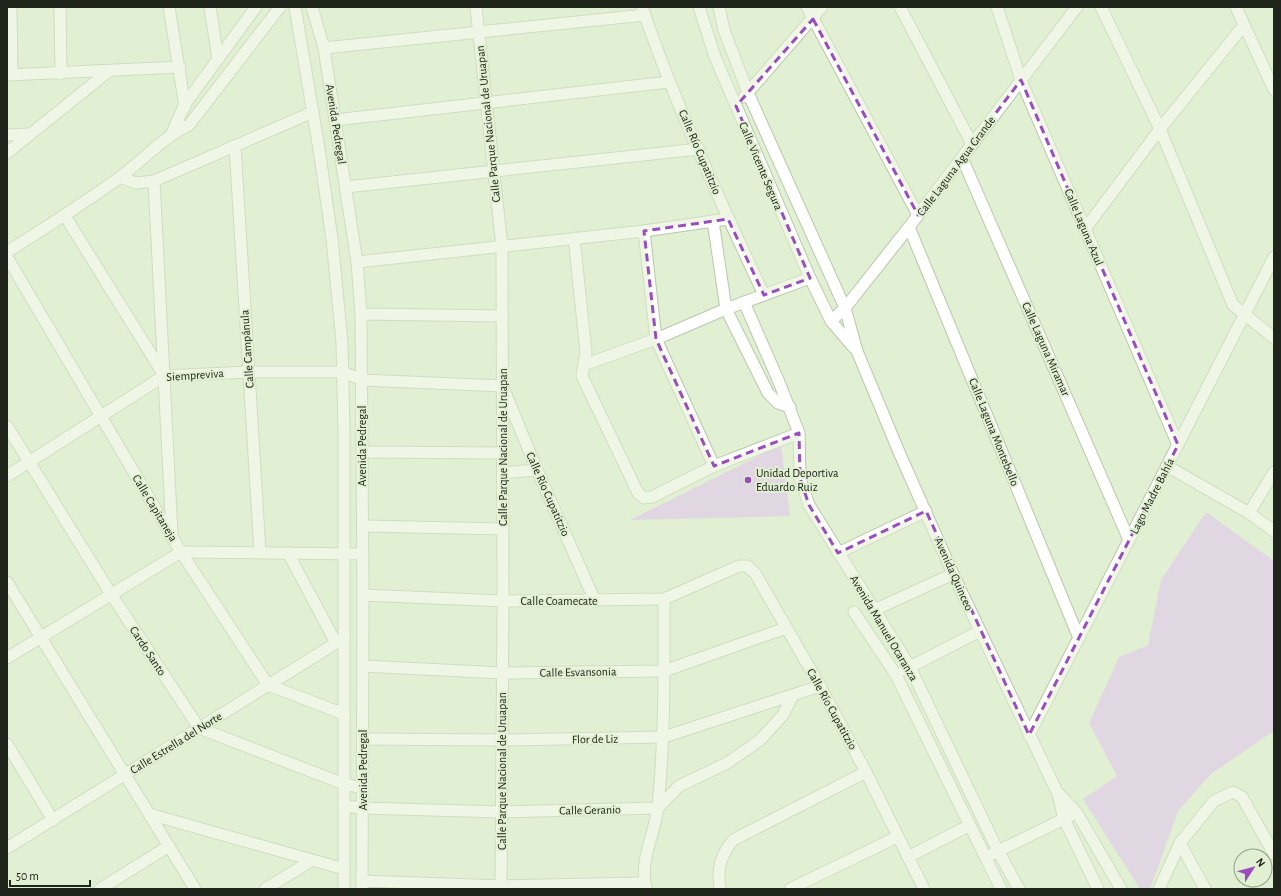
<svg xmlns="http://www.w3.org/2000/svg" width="1281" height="896" viewBox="0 0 1281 896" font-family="'Alegreya Sans',sans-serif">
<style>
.green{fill:#e1bbf6}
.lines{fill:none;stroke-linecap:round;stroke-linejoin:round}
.minor-casing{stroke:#bac7ac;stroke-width:13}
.minor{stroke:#fff;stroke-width:11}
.marked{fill:none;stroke:#994dbe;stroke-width:3;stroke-dasharray:8 5;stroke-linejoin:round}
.poi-dot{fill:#994dbe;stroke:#e1efd2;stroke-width:1.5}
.labels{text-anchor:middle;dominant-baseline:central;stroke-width:4;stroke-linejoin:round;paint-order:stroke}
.street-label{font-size:12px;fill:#20251b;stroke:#e1efd2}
.poi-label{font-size:12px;fill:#20251b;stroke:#e1efd2;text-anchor:start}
</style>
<rect width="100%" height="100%" fill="#e1efd2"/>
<g class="green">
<path d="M781 445 790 516 630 520Z"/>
<path d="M1206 512 1274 561V731L1211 774 1178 811 1150 889H1140L1083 799 1117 776 1089 723 1119 657 1148 645 1161 580Z"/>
</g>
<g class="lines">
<defs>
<g id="minor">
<path d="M11 7 12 75"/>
<path d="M60 7 61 74"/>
<path d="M169 7 185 107"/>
<path d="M210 7 218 59"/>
<path d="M295 7 319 149 332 239 342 342 344 433V889"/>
<path d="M312 7 324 48 335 120 357 262 361 314 363 595 362 889"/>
<path d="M476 7 502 247 503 601 501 889"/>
<path d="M642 7C676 106 720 201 764 295"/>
<path d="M699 7 715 57 810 278 831 321 854 348"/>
<path d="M719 7 724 30 748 93 845 308 857 351 899 452 953 574 1058 794 1064 819 1098 889"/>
<path d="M807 7 918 215"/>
<path d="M900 7 972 144"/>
<path d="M997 7 1021 80 1178 445"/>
<path d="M1101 7 1160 129 1233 305 1274 338"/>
<path d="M1236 7 1274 90"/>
<path d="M324 48 645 15"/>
<path d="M7 75 180 67"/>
<path d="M744 97 822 7"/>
<path d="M335 120 669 82"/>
<path d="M172 133 185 104 256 7"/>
<path d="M7 135 29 134"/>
<path d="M235 146 260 552"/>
<path d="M7 153 109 71"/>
<path d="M962 158 1129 540"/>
<path d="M120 177 136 183 154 181 313 112"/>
<path d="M154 181 172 534"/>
<path d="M346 187 699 149"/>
<path d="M65 216 164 375"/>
<path d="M713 221 726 309 768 393 778 403 790 407"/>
<path d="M909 227 1079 638"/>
<path d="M1085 229 1160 129 1244 25"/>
<path d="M644 231 656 339 714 466"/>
<path d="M574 238 586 352 582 376 638 493 644 498 652 497 714 466 799 433"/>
<path d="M7 252C45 228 83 204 119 178 143 160 162 138 189 125L280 7"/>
<path d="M7 257 181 552 268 685 344 714"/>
<path d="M357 262 644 231 728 219"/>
<path d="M744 302 779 382 799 433 800 478 809 505 910 667 998 851 1019 889"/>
<path d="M361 314 502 316"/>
<path d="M831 321 845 308 909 227 1077 7"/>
<path d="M584 365 656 339 726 309 810 278"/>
<path d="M505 392 537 470 595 601"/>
<path d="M7 426 111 594 199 728 344 784 362 788"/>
<path d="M362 452 503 453"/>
<path d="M1167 466 1249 513 1274 531"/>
<path d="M503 473 537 470"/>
<path d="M7 476 164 376 249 372H343L362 380 503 386"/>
<path d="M1249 513 1274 472"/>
<path d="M363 526 503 529"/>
<path d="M288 553 336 643"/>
<path d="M838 553 926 511"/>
<path d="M7 582 195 889"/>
<path d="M363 595 503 601 664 599 739 566H747L755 573 820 686 866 772 924 889"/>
<path d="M874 610 953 574"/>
<path d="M854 612 896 675 1001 889"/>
<path d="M7 658 181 552 363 554"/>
<path d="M363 666 503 673 664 671 786 628"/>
<path d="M904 670 980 631"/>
<path d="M1029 735 1274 257"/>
<path d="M363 739 502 740 664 737 820 686"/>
<path d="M7 744 53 820"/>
<path d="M1059 794 1077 813 1121 889"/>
<path d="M344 806 362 808 502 812 658 808 679 786 727 763 759 741 783 715 792 697"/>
<path d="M149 814 344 869"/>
<path d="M1180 843 1205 889"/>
<path d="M7 848 344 638"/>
<path d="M992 854 1070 816"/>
<path d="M908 857 970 825"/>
<path d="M362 881 501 886 644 883"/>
<path d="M100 889 169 846"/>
<path d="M265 889 311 861"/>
<path d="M646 889C639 859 655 835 658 806 665 737 664 669 664 599"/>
<path d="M720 889C717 868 720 857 733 840L866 772"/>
<path d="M790 889 897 837"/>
<path d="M1159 889 1180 843 1214 801 1233 792 1242 797 1274 854"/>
</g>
</defs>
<use href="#minor" class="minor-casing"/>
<use href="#minor" class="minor"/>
</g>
<path d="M0 0H1281V896H0ZM813 19 918 215 1021 80 1178 445 1029 735 926 511 838 553 809 505 800 478 799 433 714 466 656 339 644 231 728 219 764 295 810 278 736 106Z" fill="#e1efd2" fill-opacity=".55" fill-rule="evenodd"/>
<path class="marked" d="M813 19 918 215 1021 80 1178 445 1029 735 926 511 838 553 809 505 800 478 799 433 714 466 656 339 644 231 728 219 764 295 810 278 736 106Z"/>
<circle class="poi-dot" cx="748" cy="480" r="4"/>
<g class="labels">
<g class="street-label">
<text transform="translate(336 124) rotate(81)">Avenida Pedregal</text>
<text transform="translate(488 124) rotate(-96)">Calle Parque Nacional de Uruapan</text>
<text transform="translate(700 152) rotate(67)">Calle Río Cupatitzio</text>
<text transform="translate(761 166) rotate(67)">Calle Vicente Segura</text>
<text transform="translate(956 166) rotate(-53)">Calle Laguna Agua Grande</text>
<text transform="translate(1084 227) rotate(67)">Calle Laguna Azul</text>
<text transform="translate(247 349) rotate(-94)">Calle Campánula</text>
<text transform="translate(1046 349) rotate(66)">Calle Laguna Miramar</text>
<text transform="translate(195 375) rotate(-4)">Siempreviva</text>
<text transform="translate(994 432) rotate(68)">Calle Laguna Montebello</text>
<text transform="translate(362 446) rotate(-90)">Avenida Pedregal</text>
<text transform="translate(503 447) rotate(-90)">Calle Parque Nacional de Uruapan</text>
<text transform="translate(548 494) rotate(66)">Calle Río Cupatitzio</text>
<text transform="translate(1152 496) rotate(-63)">Lago Madre Bahía</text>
<text transform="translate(155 508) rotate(59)">Calle Capitaneja</text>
<text transform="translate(954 574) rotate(66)">Avenida Quinceo</text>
<text x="559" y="601">Calle Coamecate</text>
<text transform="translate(884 628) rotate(59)">Avenida Manuel Ocaranza</text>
<text transform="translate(148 651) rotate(57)">Cardo Santo</text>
<text transform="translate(578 672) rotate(-1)">Calle Esvansonia</text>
<text transform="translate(832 709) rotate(61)">Calle Río Cupatitzio</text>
<text transform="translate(595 739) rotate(-1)">Flor de Liz</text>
<text transform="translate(176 743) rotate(-32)">Calle Estrella del Norte</text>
<text transform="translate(363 770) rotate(-90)">Avenida Pedregal</text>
<text transform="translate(502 771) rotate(-90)">Calle Parque Nacional de Uruapan</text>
<text transform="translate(590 810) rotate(-1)">Calle Geranio</text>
</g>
<g class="poi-label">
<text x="756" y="473">Unidad Deportiva<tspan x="756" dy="14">Eduardo Ruiz</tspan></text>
</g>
</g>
<rect width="1281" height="896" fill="none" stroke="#20251b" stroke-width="16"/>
<g transform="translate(1253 868) rotate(54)"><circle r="19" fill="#e1efd2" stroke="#949e89"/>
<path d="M0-3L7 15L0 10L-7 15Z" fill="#994dbe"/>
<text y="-6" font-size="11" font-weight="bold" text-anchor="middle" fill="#20251b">N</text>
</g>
<path d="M10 880v6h80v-6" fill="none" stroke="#20251b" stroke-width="2"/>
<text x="16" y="880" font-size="12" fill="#20251b" stroke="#e1efd2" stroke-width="3" paint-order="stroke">50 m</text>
</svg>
